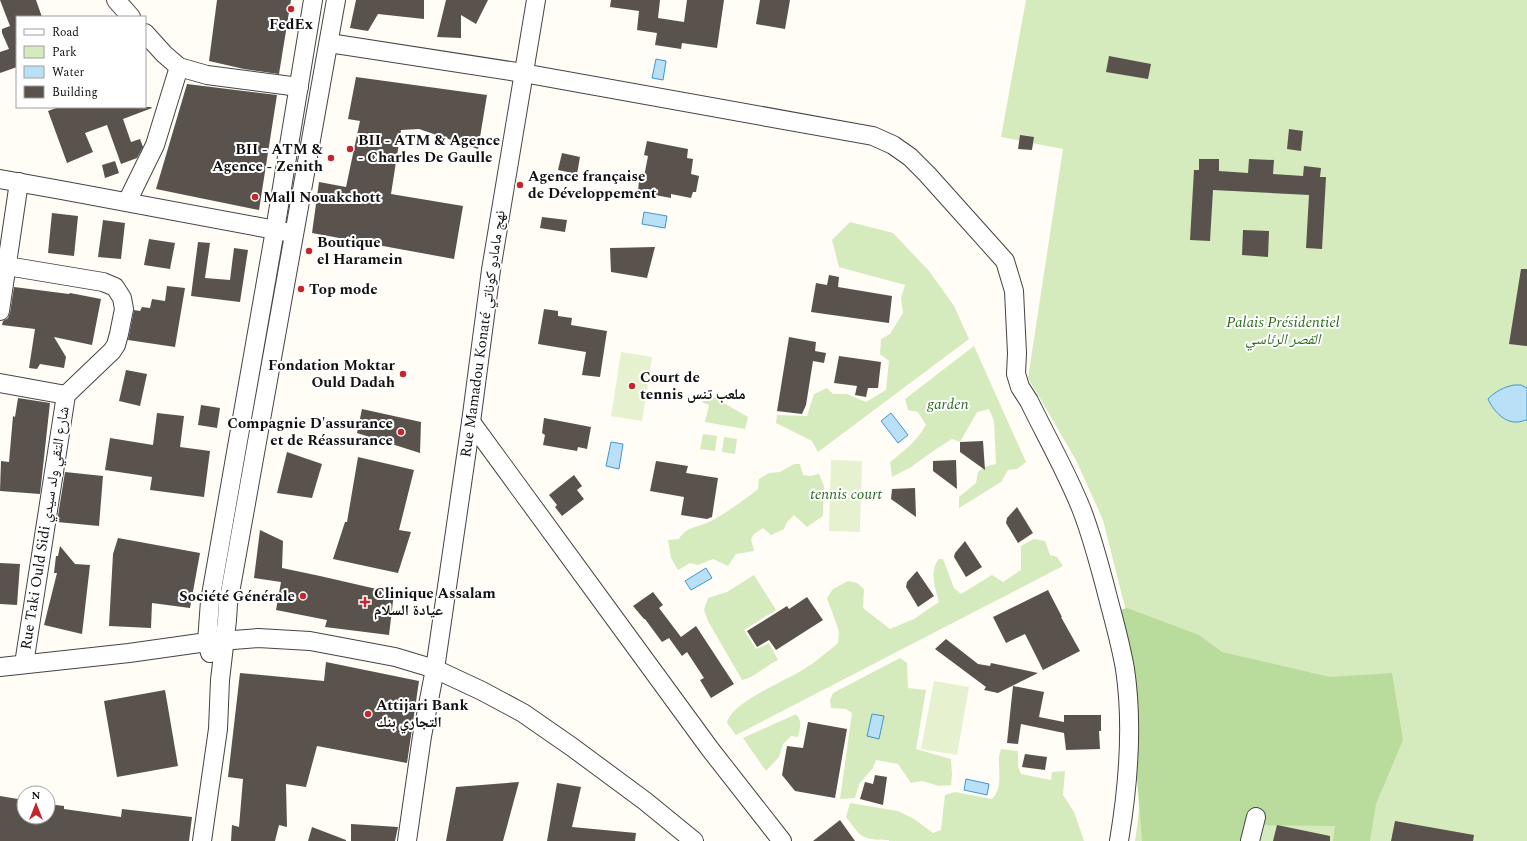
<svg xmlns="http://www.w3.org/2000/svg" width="1527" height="841" viewBox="0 0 1527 841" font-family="Spectral,'Noto Naskh Arabic',serif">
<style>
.green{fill:#d5ebbd}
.forest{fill:#b9dc9c}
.pitch{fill:#e6f2cf}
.water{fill:#b9e0f7;stroke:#3f96cf}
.building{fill:#5a524d}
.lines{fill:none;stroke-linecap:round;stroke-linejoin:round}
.minor-casing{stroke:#444;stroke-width:20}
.minor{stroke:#fff;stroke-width:18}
.poi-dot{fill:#c4262e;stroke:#fff;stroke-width:1.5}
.labels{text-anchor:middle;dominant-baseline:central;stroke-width:4;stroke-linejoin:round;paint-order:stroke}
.poi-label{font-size:15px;font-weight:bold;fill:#111;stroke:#fff;text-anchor:start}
.park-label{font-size:15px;font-style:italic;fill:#2f6b1f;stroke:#fff}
.street-label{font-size:15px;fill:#111;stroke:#fff}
</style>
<rect width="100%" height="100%" fill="#fffdf5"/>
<g class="green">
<path d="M1026 0H1527V841H1135L1143 781 1134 643 1103 520 1076 460 1028 378 1063 149 1001 137Z"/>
<path d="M850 222 893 233 929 271 954 306 969 339 818 452 812 441 776 423 777 415 807 416 814 394 827 388 833 394H847L866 402 886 390 889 361 880 354 881 339 890 334 903 313 901 298 905 285 839 267 832 240Z"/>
<path d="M974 346 1026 462 1017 469 1008 470 1001 482 959 508V497L976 483 978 472 984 467 996 464 994 421 989 409 977 412 960 442 952 439 936 449 911 467 892 477 890 462C905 450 916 442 926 425L918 412 908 410 905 399Z"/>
<path d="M705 392 748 417 745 429 705 422 709 405 702 402Z"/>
<path d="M703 434 717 436 715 451 700 449Z"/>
<path d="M724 437 737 439 735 454 722 452Z"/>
<path d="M794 464H800L803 475 810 476 819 474 824 486 823 516 807 527 794 515 787 522 784 529 771 535 763 528 754 534 751 539 754 551 736 554 728 566 713 559 698 565 690 563 678 570 671 558 668 540 679 539C686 526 701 527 713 520 729 511 744 500 758 489L759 479 769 473 780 472Z"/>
<path d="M1034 539 1045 541 1050 555 1057 557 1063 566 736 735 727 723C731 702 786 681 804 669 816 662 827 652 838 643L839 631 827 598 833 589 848 581 857 583 864 589 863 608 890 629 914 619 939 602C935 588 929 571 939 559H943L954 588 961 594 992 575 1003 582 1021 570V546Z"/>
<path d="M754 575 776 610 744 630 756 649 769 643 778 660C765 666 755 677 742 680L708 621 704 610 708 598 727 592Z"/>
<path d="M900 658 907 663 908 688 926 690 916 749 951 759 952 774 951 785 939 786 922 781 911 783 898 764 876 760 873 768 859 784 855 798 840 799 852 713 846 709 831 708 830 700 833 693Z"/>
<path d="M796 714C803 723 800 727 798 737L791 736 783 744 779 757 766 771 743 738Z"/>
<path d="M1001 749 1018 751V767L1021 774 1051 780 1052 772 1065 771 1063 795 1074 812 1084 841H889V840C860 839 863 839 846 817L850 803 898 811 914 819 933 833 941 830 945 795 955 792 992 799C1002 790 999 774 999 762 998 758 1000 753 1001 749Z"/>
</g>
<path class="forest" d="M1127 608 1199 635 1222 652 1330 677 1392 673 1403 740 1376 804 1370 841H1333L1335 826 1254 825 1248 841H1142L1134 741 1116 611Z"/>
<g class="pitch">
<path d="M621 352 652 357 642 421 611 416Z"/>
<path d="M831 460 862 461 860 532 829 531Z"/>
<path d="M934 681 969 687 957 755 921 749Z"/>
</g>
<g class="water">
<path d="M656 59 666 61 663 80 652 78Z"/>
<path d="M644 212 667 216 665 228 642 224Z"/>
<path d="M1514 385H1521L1527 388V420C1524 420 1521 422 1517 422 1504 423 1493 410 1488 399 1496 391 1504 387 1514 385Z"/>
<path d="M891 413 908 435 898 443 881 421Z"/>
<path d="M611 442 623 444 619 469 606 466Z"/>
<path d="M706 568 712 578 691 590 685 581Z"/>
<path d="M872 714 884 716 879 739 867 736Z"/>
<path d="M966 779 989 784 987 795 964 790Z"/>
</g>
<g class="building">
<path d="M0 0H36L42 17H17V67L0 73V52L9 49 2 33V29L10 26Z"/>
<path d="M217 0H291L279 74 244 69 209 61Z"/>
<path d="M356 0H424V19L378 14 368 31 350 28Z"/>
<path d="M446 0H488L476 24 461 15V38L437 37Z"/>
<path d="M611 0H660L658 18 684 22 687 0H724L717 48 682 43 681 49 655 45 657 33 637 30 639 11 610 7Z"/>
<path d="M760 0H790L785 29 756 24Z"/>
<path d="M1109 56 1151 64 1148 79 1106 72Z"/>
<path d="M356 77 487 95 478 149 419 129 401 130 391 194 463 206 454 259 312 233 319 182 346 187 360 121 348 119Z"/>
<path d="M187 84 277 95 259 210 156 189Z"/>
<path d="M59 107H151L152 108 123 119 131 142 140 139 143 147 137 158 121 164 107 125 85 133 93 152 67 163 48 111Z"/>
<path d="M1289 129 1303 131 1301 151 1287 149Z"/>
<path d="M1020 135 1034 137 1032 150 1018 149Z"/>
<path d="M647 141 688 149 687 158 693 159 691 174 699 176 696 192H693L691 198 671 194V198L638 192 639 181 643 182 648 156 644 155Z"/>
<path d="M562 153 580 157 577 174 558 170Z"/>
<path d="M1199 159H1219V171L1248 173 1249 159 1274 160 1273 174 1303 176 1304 166 1321 168 1320 177H1326L1322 249 1306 248 1309 195 1213 190 1210 241 1190 240 1194 170H1199Z"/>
<path d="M115 161 119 173 105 178 102 165Z"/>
<path d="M52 213 78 216 74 256 48 253Z"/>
<path d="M542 217 567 220 565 232 540 228Z"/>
<path d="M103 220 125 223 121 259 98 257Z"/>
<path d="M1243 230 1269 231 1268 257 1242 255Z"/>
<path d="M149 239 175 243 170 269 144 265Z"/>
<path d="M198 242 210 243 205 278 230 280 234 248 248 250 240 302 191 296Z"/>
<path d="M655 247 647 278 611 272 610 248Z"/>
<path d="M1521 269H1527V346L1509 344Z"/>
<path d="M829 275 839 277 838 287 892 296 889 323 811 312 816 283 827 285Z"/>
<path d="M167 286 185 288 175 347 128 340 134 310 140 311 142 307 150 308 152 299 165 301Z"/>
<path d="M14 287 69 294 70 293 101 299 92 345 54 337 66 357 64 368 40 364 37 369 29 368 35 329 2 325 3 321 8 318 10 313Z"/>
<path d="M544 309 558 311V316L572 318 571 325 607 331 600 377 582 375 586 352 538 344Z"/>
<path d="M789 337 816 342 815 351 826 353 824 363 813 361 806 405 802 414 777 411Z"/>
<path d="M839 356 881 362 878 388H868L866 397 855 395 857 386 834 383Z"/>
<path d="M126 370 147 374 140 406 119 401Z"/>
<path d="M18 398 50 403 40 494 0 491 1 461 9 462 13 416 15 417Z"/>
<path d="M201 405 220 408 217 428 198 425Z"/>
<path d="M362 409 421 422 420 453 357 433Z"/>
<path d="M157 413 184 416 180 447 210 451 204 497 150 490 152 477 105 470 110 438 153 445Z"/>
<path d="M544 418 591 427 587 449 578 447 577 451 543 445 545 435 542 433Z"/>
<path d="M983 441 985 470 960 452V442Z"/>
<path d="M287 452 322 464 312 498 277 493Z"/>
<path d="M358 457 414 470 399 530 411 532 398 573 333 559 345 522H347Z"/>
<path d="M956 460 957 489 933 471V461Z"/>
<path d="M656 461 688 466 686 473 718 478 712 517 707 519 681 515 684 497 650 491Z"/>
<path d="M65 472 103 476 99 526 57 522Z"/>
<path d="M574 475 582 486 577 490 584 499 562 516 555 507 557 505 549 495Z"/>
<path d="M915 488 916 517 891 499 892 489Z"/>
<path d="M1017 507 1033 533 1018 543 1006 523 1007 518Z"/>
<path d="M260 530 283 541 282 568 320 576 394 593 389 635 325 627 327 620 276 610 281 582 254 578Z"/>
<path d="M118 538 200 553 190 608 152 603 151 628 109 626 113 554Z"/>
<path d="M965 541 982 567 966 577 954 557 955 553Z"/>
<path d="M60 546 75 564 90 565 82 634 44 625 57 573H54L56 556H58Z"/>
<path d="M0 563 20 564 17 605 0 604Z"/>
<path d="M917 571 934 596 918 607 906 587 907 582Z"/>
<path d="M1048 590 1062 617H1061L1080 651 1043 670 1025 634 1006 643 993 617Z"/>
<path d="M653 592 663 605 659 608 681 637 696 626 734 684 711 698 700 680 704 678 687 652 682 656 669 638 662 642 645 619H644L633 606Z"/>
<path d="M807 597 823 620 776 650 769 640 757 647 747 631 787 606 789 609Z"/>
<path d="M946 639 978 664 990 666 991 663 1038 673 998 693 984 690 986 687 935 649Z"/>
<path d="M326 662 419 681 407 763 317 746 306 787 286 784 287 827 279 825 275 841H231L232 825 239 827 243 779 228 777 240 673 324 681Z"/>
<path d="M1013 686 1044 692 1039 717 1064 722V715H1101V731H1099L1100 749 1066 750 1064 733 1021 724 1018 744 1007 743Z"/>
<path d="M165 690 178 766 117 777 104 701Z"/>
<path d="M808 722 847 729 835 798 795 791 782 775 787 746 803 748Z"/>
<path d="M1025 754 1047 757 1045 770 1022 767Z"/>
<path d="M875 775 887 777 883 805 860 799 865 782 873 784Z"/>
<path d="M519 782 503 841H446L456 787Z"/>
<path d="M557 783 581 787 572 827 636 833 635 841H547Z"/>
<path d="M0 796 24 800V817H48V804L64 806V809L121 817 122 809 192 817 189 841H0Z"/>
<path d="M840 820 855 841H813Z"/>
<path d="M1395 821 1474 835 1473 841H1391Z"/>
<path d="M351 824 398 827 395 841H351Z"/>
<path d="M1277 825 1330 836V841H1273Z"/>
<path d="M312 827 346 840V841H308Z"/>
</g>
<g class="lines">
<defs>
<g id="minor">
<path d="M116 0 131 17"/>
<path d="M145 33 164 54 179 67 207 75 299 87"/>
<path d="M329 43 523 73 873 136 893 145 910 157 927 174 1005 261 1014 291 1017 353 1016 374 1020 387 1029 401C1046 436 1066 471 1081 508 1091 533 1098 560 1105 586 1112 614 1120 640 1125 669 1133 723 1128 787 1119 841"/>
<path d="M0 179 61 190 286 232"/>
<path d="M127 202 155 145 179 67"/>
<path d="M7 266 103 282 115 287 122 298 124 309 119 334 116 345 112 351 66 395 24 664"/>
<path d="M0 311 19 182"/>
<path d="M0 383 66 395"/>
<path d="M471 422 710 749 782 841"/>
<path d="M210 653 207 642 210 601 275 230 313 0"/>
<path d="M0 667 129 653 207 642 258 638 310 641 395 657 435 669 482 691 523 713 572 747 645 801 694 841"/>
<path d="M202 841 218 729 220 680 227 620 228 604 336 0"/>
<path d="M407 841 422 736 435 669 471 422 491 270 536 0"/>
<path d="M1250 841 1256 817"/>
</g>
</defs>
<use href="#minor" class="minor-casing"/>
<use href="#minor" class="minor"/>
</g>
<g class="poi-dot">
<circle cx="291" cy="9" r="4"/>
<circle cx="350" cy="149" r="4"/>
<circle cx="331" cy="158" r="4"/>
<circle cx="520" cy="185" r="4"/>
<circle cx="255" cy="197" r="4"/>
<circle cx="309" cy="251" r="4"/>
<circle cx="301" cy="289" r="4"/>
<circle cx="403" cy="374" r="4"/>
<circle cx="632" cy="386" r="4"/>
<circle cx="401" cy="432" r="4"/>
<circle cx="303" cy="596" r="4"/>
<path d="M363 596h4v4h4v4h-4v4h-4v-4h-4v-4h4z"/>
<circle cx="368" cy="714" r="4"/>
</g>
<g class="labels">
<g class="poi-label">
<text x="291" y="24" text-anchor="middle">FedEx</text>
<text x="358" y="140">BII - ATM &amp; Agence<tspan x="358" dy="17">- Charles De Gaulle</tspan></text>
<text x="323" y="149" text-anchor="end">BII - ATM &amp;<tspan x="323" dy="17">Agence - Zenith</tspan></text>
<text x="528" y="176">Agence française<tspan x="528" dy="17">de Développement</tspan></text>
<text x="263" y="197">Mall Nouakchott</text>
<text x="317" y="242">Boutique<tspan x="317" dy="17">el Haramein</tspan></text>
<text x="309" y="289">Top mode</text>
<text x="395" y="365" text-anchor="end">Fondation Moktar<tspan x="395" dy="17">Ould Dadah</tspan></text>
<text x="640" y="377">Court de<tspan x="640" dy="17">tennis ملعب تنس</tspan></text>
<text x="393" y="423" text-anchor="end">Compagnie D'assurance<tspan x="393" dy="17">et de Réassurance</tspan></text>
<text x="374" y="593">Clinique Assalam<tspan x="374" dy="17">عيادة السلام</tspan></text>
<text x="295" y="596" text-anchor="end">Société Générale</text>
<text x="376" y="705">Attijari Bank<tspan x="376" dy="17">التجاري بنك</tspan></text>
</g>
<g class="park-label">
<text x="1283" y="322">Palais Présidentiel<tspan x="1283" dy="17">القصر الرئاسي</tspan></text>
<text x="948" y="404">garden</text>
<text x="846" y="494">tennis court</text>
</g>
<g class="street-label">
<text transform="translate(483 334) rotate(-82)">Rue Mamadou Konaté نهج مامادو كوناتي</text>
<text transform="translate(45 528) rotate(-81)">Rue Taki Ould Sidi شارع التقي ولد سيدي</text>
</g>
</g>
<rect x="16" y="16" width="130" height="92" fill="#ffffff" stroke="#a0a0a0"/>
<rect x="24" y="29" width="20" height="6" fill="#ffffff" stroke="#a0a0a0"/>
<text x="52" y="36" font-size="12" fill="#111111">Road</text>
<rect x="24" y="46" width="20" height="12" fill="#d5ebbd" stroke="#a0a0a0"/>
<text x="52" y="56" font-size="12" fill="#111111">Park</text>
<rect x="24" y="66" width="20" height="12" fill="#b9e0f7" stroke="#a0a0a0"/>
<text x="52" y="76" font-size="12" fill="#111111">Water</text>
<rect x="24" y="86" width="20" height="12" fill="#5a524d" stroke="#a0a0a0"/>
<text x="52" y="96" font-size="12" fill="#111111">Building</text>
<g transform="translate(36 805)"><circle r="19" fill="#ffffff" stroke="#a0a0a0"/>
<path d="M0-3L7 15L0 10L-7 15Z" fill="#c4262e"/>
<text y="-6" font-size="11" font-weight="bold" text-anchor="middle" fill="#111111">N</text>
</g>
</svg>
